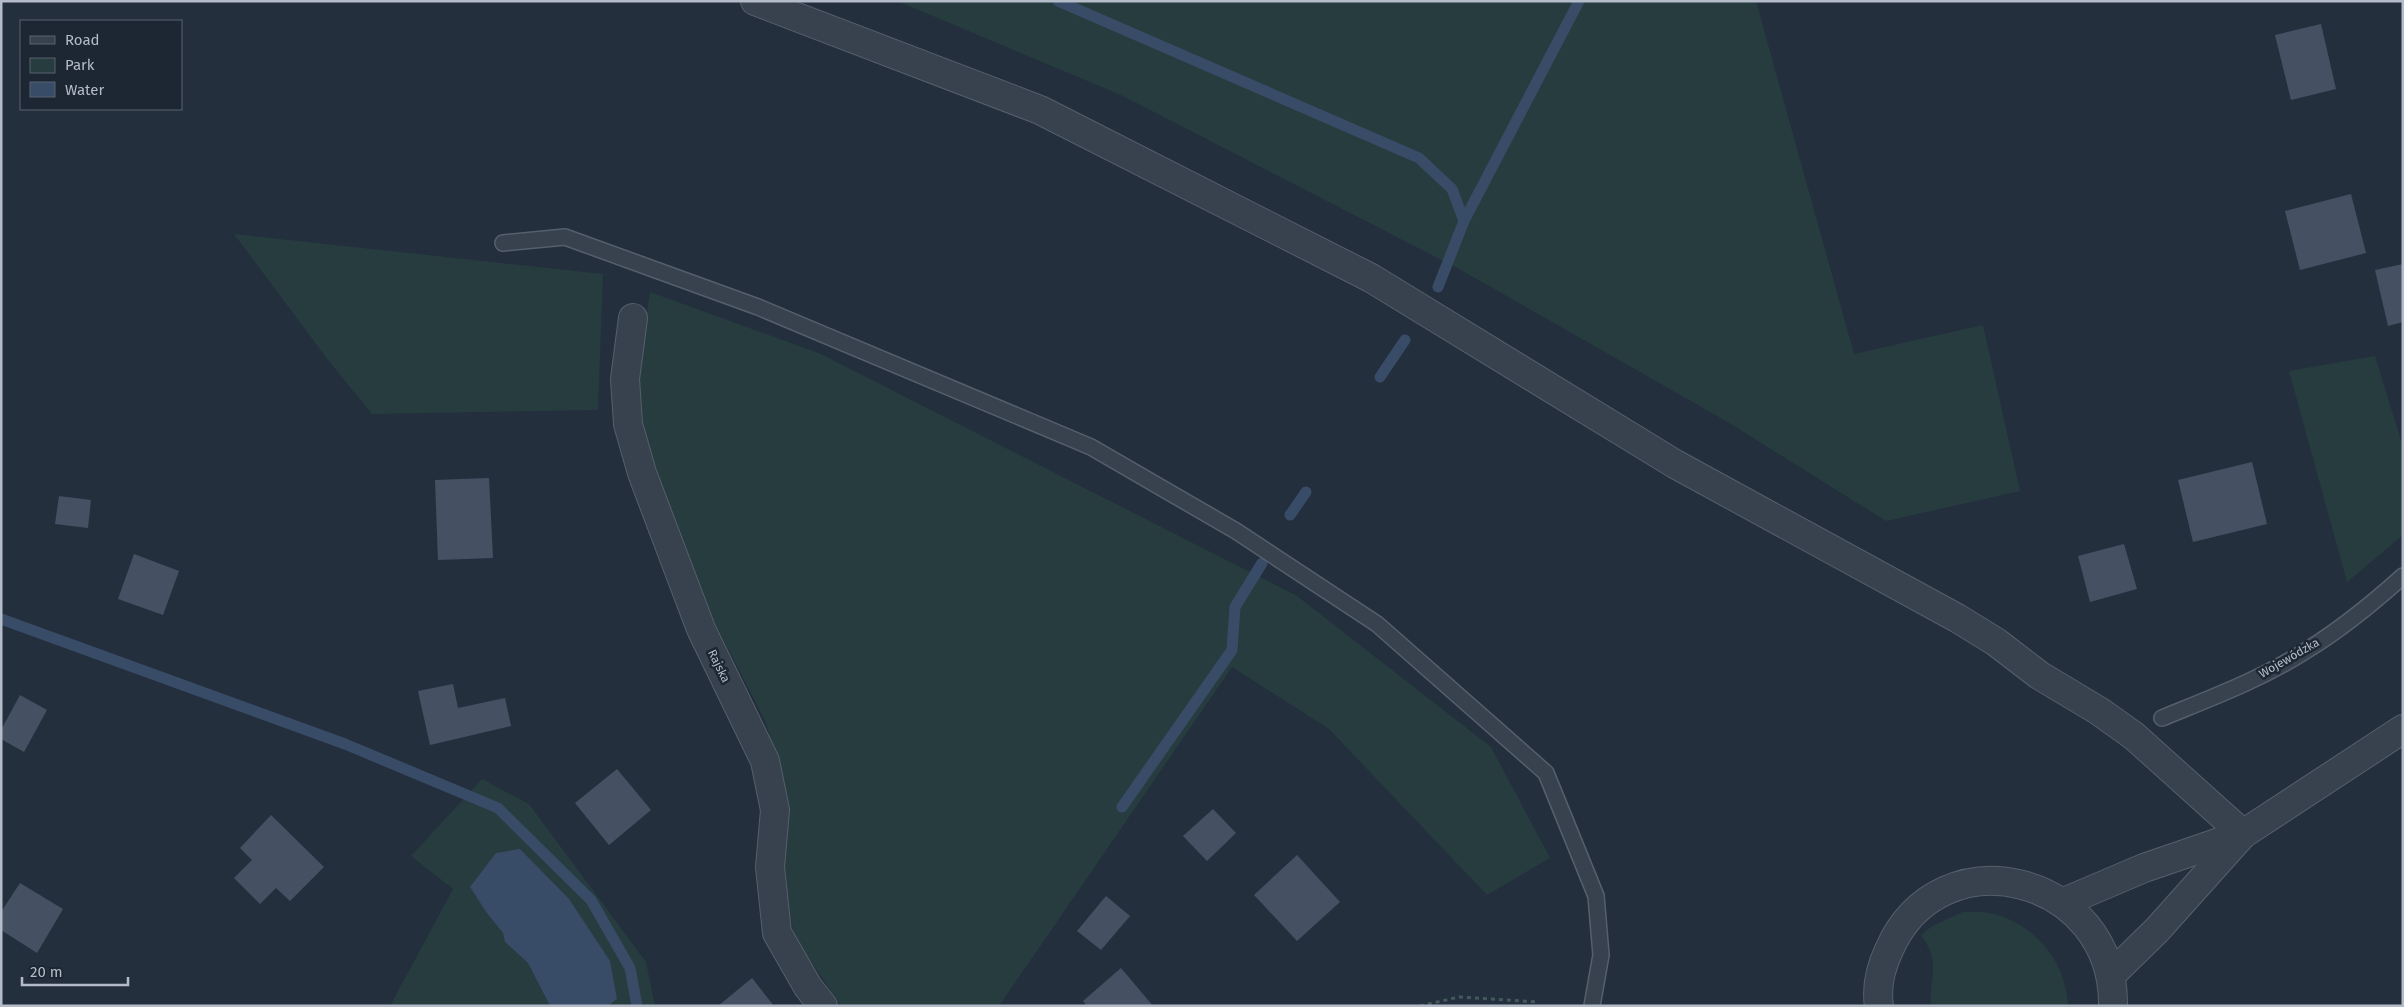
<svg xmlns="http://www.w3.org/2000/svg" width="2404" height="1007" viewBox="0 0 2404 1007" font-family="'Fira Sans',sans-serif">
<style>
.green{fill:#263c3f}
.water{fill:#394c67}
.lines{fill:none;stroke-linecap:round;stroke-linejoin:round}
.stream{stroke:#394c67;stroke-width:11}
.building{fill:#455162}
.service-casing{stroke:#565f6c;stroke-width:18}
.minor-casing{stroke:#565f6c;stroke-width:30}
.tertiary-casing{stroke:#565f6c;stroke-width:30}
.path{stroke:#44595c;stroke-width:3;stroke-dasharray:4 4;stroke-linecap:butt}
.service{stroke:#38414e;stroke-width:15}
.minor{stroke:#38414e;stroke-width:28}
.tertiary{stroke:#38414e;stroke-width:28}
.labels{text-anchor:middle;dominant-baseline:central;stroke-width:5;stroke-linejoin:round;paint-order:stroke}
.street-label{font-size:12px;fill:#b4bcc9;stroke:#1d2633}
</style>
<rect width="100%" height="100%" fill="#242f3e"/>
<g class="green">
<path d="M897 1H1756L1854 354 1983 325 2020 491 1886 521 1726 421 1461 270 1123 96Z"/>
<path d="M234 234 603 274 598 410 372 414 328 360Z"/>
<path d="M650 292 821 354 1297 596 1491 747 1550 858 1487 895 1329 729 1232 667 999 1006H841L794 936 781 861 784 792 766 723 690 574 640 427 637 379Z"/>
<path d="M2375 356 2403 447V535L2347 582 2289 371Z"/>
<path d="M482 779 529 804 646 962 655 1006H608L617 999 470 887 486 912 503 933 505 942 528 963 550 1006H390L453 889 411 856Z"/>
<path d="M1963 912C1974 912 1987 911 1998 915 2038 928 2066 963 2068 1006H1931C1929 975 1942 964 1921 935L1932 926Z"/>
</g>
<path class="water" d="M520 849 569 899 610 961 617 999 608 1006H550L528 963 505 942 503 933 486 912 470 887 496 853Z"/>
<g class="lines">
<g class="stream">
<path d="M1058 1 1419 158 1452 189 1464 221 1438 287"/>
<path d="M1464 221 1579 1"/>
<path d="M1380 377 1405 340"/>
<path d="M1290 515 1306 492"/>
<path d="M1 619 345 744 498 808 591 900 630 968 637 1006"/>
<path d="M1122 807 1232 650 1235 607 1262 563"/>
</g>
</g>
<g class="building">
<path d="M2321 24 2336 89 2291 100 2275 35Z"/>
<path d="M2351 194 2366 253 2300 270 2285 211Z"/>
<path d="M2403 264V322L2388 326 2375 270Z"/>
<path d="M2252 462 2267 524 2193 542 2178 480Z"/>
<path d="M489 478 493 558 438 560 435 480Z"/>
<path d="M59 496 91 500 88 528 55 524Z"/>
<path d="M2124 544 2137 589 2090 602 2078 556Z"/>
<path d="M134 554 179 571 163 615 118 599Z"/>
<path d="M453 684 458 708 505 698 511 726 430 745 418 691Z"/>
<path d="M20 695 47 710 24 752 1 739V730Z"/>
<path d="M617 769 651 810 609 845 575 803Z"/>
<path d="M1213 809 1236 833 1207 861 1183 836Z"/>
<path d="M271 815 324 867 290 901 276 888 260 904 234 878 252 860 240 848Z"/>
<path d="M1297 855 1340 902 1297 941 1254 895Z"/>
<path d="M20 883 63 909 37 953 1 930V912Z"/>
<path d="M1106 896 1130 916 1101 950 1077 931Z"/>
<path d="M1121 968 1153 1006H1087L1083 1001Z"/>
<path d="M752 978 774 1006H718Z"/>
</g>
<g class="lines">
<defs>
<g id="service">
<path d="M503 243 565 237 758 307 1091 447 1236 531 1377 624 1546 773 1596 896 1601 955 1592 1006"/>
<path d="M2162 718C2211 698 2262 679 2307 650 2341 629 2373 603 2403 576"/>
</g>
<g id="minor">
<path d="M755 1 1040 110 1371 278 1675 464 1957 618 1996 642 2039 675 2099 711 2134 736 2243 834"/>
<path d="M633 318 625 379 628 424 642 473 701 629 765 761 775 810 770 867 777 933 808 987 823 1006"/>
</g>
<g id="tertiary">
<path d="M2064 902 2144 868 2243 834 2403 729"/>
<path d="M2111 975 2157 930 2242 835"/>
<path d="M1879 1006C1876 987 1881 967 1889 950 1940 832 2115 875 2113 1006"/>
</g>
</defs>
<use href="#service" class="service-casing"/>
<use href="#minor" class="minor-casing"/>
<use href="#tertiary" class="tertiary-casing"/>
<path class="path" d="M1420 1006 1459 997 1537 1002"/>
<use href="#service" class="service"/>
<use href="#minor" class="minor"/>
<use href="#tertiary" class="tertiary"/>
</g>
<g class="labels">
<g class="street-label">
<text transform="translate(2289 658) rotate(-30)">Wojewódzka</text>
<text transform="translate(719 666) rotate(64)">Rajska</text>
</g>
</g>
<rect width="2404" height="1007" fill="none" stroke="#b4bcc9" stroke-width="5"/>
<rect x="20" y="20" width="162" height="90" fill="#1d2633" stroke="#59626f"/>
<rect x="30" y="36" width="25" height="8" fill="#38414e" stroke="#59626f"/>
<text x="65" y="45" font-size="15" fill="#b4bcc9">Road</text>
<rect x="30" y="58" width="25" height="15" fill="#263c3f" stroke="#59626f"/>
<text x="65" y="70" font-size="15" fill="#b4bcc9">Park</text>
<rect x="30" y="82" width="25" height="15" fill="#394c67" stroke="#59626f"/>
<text x="65" y="95" font-size="15" fill="#b4bcc9">Water</text>
<path d="M22 977v8h106v-8" fill="none" stroke="#b4bcc9" stroke-width="2.5"/>
<text x="30" y="977" font-size="15" fill="#b4bcc9" stroke="#1d2633" stroke-width="4" paint-order="stroke">20 m</text>
</svg>
